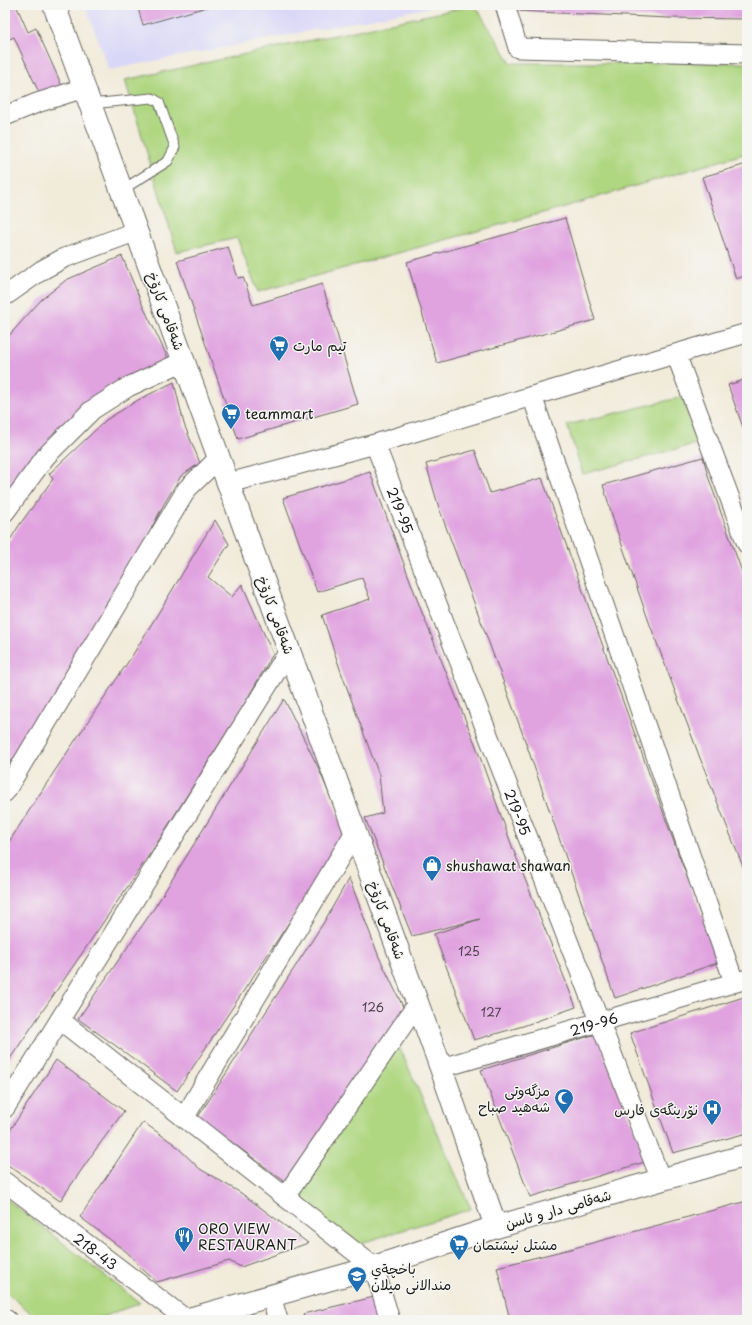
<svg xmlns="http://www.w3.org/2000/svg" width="752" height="1325" viewBox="0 0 752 1325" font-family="'Playpen Sans','Playpen Sans Arabic',sans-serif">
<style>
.built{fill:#d9d7f8}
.green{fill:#afd781;stroke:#667a4e}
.building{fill:#e0a3e0}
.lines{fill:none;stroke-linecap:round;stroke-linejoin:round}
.lane-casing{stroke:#67645e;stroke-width:11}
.street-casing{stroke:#67645e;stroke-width:21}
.secondary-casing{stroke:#67645e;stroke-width:24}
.lane{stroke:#fff;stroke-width:9}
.street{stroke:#fff;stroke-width:19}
.secondary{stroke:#fff;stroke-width:22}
.labels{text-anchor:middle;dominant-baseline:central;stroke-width:3;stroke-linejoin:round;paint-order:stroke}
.number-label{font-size:12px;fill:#4d3e4d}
.street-label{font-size:14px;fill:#1c1c1c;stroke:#f6f6f2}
.poi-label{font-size:14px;fill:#1c1c1c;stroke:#f6f6f2;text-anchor:start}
</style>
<rect width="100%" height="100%" fill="#f6f6f2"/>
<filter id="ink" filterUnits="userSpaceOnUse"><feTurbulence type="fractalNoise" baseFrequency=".025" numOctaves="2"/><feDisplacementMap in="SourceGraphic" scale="8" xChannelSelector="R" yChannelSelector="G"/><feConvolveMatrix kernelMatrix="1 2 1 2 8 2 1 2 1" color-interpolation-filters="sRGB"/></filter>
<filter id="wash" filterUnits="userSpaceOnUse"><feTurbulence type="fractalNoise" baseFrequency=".012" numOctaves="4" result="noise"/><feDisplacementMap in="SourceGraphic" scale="16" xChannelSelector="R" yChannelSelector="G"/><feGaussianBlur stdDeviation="0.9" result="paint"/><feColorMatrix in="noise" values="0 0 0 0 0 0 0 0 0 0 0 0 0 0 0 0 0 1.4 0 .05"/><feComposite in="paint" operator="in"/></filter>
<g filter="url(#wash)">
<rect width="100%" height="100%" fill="#f1ebda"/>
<path class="built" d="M85 5H441L109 70Z"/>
<g class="green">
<path d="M475 5 511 63H747V153L564 207 258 292 237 238 177 252 125 80Z"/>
<path d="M682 397 699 443 583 474 567 425Z"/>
<path d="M398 1044 471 1209 358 1244 291 1202Z"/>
<path d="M5 1198 140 1303 94 1320H39L5 1291Z"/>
</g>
<g id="blocks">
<g class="building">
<path d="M5 5H16L28 32 36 28 62 86 40 95 14 37 5 41Z"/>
<path d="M137 5H214L143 25Z"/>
<path d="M515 5H747V19L669 18 516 11Z"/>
<path d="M747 164V275L736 279 702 177Z"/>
<path d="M565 218 595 320 437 363 407 262Z"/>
<path d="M228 247 238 278 243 277 253 305 322 284 358 404 238 439 177 261Z"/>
<path d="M122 256 142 304 168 358 8 493 5 491V340L41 300 66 280Z"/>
<path d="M747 379V439L728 385Z"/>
<path d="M174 382 184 424 200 463 181 476 164 504 152 527 136 570 53 703 5 770V548L20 524 53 479 49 474 106 420 138 400Z"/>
<path d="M475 450 490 493 542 478 679 856 720 962 615 998 522 732 439 508 426 464Z"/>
<path d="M703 457 709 479 747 586V877L700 758 649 622 616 528 603 485Z"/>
<path d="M370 472 421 610 476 746 513 849 576 1007 523 1026 474 1040 434 934 480 919 412 936 365 818 383 813 379 775 340 669 322 615 370 599 362 578 317 592 283 498Z"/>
<path d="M215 520 229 544 208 577 232 597 242 584 273 654 243 706 156 845 5 1066V848L54 772 132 656Z"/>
<path d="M284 699 318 767 347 837 292 918 177 1091 123 1051 78 1019 155 907Z"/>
<path d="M349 878 379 957 407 1015 288 1184 198 1117 324 922Z"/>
<path d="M747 996V1133L673 1153 630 1033Z"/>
<path d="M596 1034 648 1161 530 1197 481 1070Z"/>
<path d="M56 1060 124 1111 96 1149 60 1201 5 1163V1138Z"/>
<path d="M143 1122 174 1144 200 1169 241 1193 308 1243 241 1267 229 1261 157 1282 140 1267 128 1253 80 1217Z"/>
<path d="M747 1201V1320H510L497 1267 570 1249Z"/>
<path d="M374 1297 381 1320H305L303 1314Z"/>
</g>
</g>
</g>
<g filter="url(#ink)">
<use href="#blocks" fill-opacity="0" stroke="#67645e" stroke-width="1"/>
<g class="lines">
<defs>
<path id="lane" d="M90 104 152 98 159 102 175 147 168 161 122 190"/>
<g id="street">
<path d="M505 5 518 48 747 54"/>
<path d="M5 116 37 103 84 88"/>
<path d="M5 296 42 270 64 258 137 231"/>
<path d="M676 354 747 544"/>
<path d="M532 396 734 982"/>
<path id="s1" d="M375 444 661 1180"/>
<path d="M229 483 375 444 532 396 747 333"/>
<path d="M5 512 46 456 92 410 128 387 184 361"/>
<path d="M5 792 187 489 219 458"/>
<path d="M60 1020 374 1267 390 1320"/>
<path id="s2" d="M441 1068 747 979"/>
<path d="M5 1108 289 651"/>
<path d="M184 1118 355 832"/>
<path id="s3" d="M5 1182 187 1320"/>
<path d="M285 1197 418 1003"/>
<path d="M271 1296 278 1320"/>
<path d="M5 1319 7 1320"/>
</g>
<g id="secondary">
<path d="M54 5 441 1068 496 1227"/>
<path d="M185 1320 374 1267 496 1227 747 1155"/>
</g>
</defs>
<use href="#lane" class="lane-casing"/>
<use href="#street" class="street-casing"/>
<use href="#secondary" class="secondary-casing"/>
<use href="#lane" class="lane"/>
<use href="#street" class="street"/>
<use href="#secondary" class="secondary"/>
</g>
</g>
<defs>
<symbol id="supermarket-pin" viewBox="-11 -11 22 30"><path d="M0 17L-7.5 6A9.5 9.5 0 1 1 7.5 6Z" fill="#1f6fb2" stroke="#f6f6f2"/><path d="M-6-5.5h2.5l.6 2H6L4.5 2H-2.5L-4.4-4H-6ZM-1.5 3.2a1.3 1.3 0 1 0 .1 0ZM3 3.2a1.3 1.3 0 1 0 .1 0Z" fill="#fff"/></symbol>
<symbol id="shop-pin" viewBox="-11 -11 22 30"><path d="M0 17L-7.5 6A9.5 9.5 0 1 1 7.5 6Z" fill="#1f6fb2" stroke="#f6f6f2"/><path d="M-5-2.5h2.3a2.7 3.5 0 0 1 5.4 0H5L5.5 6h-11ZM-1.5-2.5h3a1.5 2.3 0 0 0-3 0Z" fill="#fff"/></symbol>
<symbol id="mosque-pin" viewBox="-11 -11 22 30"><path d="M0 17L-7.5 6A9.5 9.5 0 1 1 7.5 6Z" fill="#1f6fb2" stroke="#f6f6f2"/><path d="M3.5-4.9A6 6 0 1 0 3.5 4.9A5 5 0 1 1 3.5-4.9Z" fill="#fff"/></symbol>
<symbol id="hospital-pin" viewBox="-11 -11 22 30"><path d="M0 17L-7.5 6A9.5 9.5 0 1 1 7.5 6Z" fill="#1f6fb2" stroke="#f6f6f2"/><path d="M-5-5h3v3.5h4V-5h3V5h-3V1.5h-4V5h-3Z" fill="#fff"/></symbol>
<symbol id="restaurant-pin" viewBox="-11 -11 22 30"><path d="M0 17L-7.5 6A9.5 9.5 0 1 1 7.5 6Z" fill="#1f6fb2" stroke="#f6f6f2"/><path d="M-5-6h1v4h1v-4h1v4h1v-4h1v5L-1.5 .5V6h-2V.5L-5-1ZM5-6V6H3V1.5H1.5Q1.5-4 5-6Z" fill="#fff"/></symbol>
<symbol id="school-pin" viewBox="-11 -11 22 30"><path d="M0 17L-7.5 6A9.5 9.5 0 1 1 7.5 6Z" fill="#1f6fb2" stroke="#f6f6f2"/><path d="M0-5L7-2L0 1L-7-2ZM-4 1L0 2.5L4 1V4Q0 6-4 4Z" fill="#fff"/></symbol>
</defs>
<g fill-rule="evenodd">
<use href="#supermarket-pin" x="268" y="334" width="22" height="30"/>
<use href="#supermarket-pin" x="220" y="402" width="22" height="30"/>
<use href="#shop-pin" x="421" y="854" width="22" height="30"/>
<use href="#mosque-pin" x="553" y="1087" width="22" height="30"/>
<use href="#hospital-pin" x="701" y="1098" width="22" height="30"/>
<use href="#restaurant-pin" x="173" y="1225" width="22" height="30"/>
<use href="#supermarket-pin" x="448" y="1233" width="22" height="30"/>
<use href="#school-pin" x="346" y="1265" width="22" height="30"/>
</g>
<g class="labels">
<g class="number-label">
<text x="469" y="951">125</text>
<text x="373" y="1007">126</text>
<text x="491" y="1012">127</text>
</g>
<g class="street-label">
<text transform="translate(166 311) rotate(70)">شەقامی کارۆخ</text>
<text stroke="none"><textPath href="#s1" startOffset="71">219-95</textPath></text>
<text transform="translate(276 615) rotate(70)">شەقامی کارۆخ</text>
<text stroke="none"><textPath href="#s1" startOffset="395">219-95</textPath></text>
<text transform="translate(387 920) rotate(70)">شەقامی کارۆخ</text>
<text stroke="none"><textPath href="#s2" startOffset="159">219-96</textPath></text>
<text transform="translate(558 1209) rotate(-16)">شەقامی دار و ئاسن</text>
<text stroke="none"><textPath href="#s3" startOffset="114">218-43</textPath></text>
</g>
<g class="poi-label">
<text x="293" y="345">تيم مارت</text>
<text x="245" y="413">teammart</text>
<text x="446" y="865">shushawat shawan</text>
<text x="550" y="1090" text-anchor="end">مزگه‌وتی<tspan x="550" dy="16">شه‌هید صباح</tspan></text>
<text x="698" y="1109" text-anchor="end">نۆرینگەی فارس</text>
<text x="198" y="1228">ORO VIEW<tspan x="198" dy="16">RESTAURANT</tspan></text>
<text x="473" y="1244">مشتل نيشتمان</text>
<text x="371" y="1268">باخچةي<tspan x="371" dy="16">مندالانى ميلان</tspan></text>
</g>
</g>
<rect width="752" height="1325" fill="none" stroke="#f6f6f2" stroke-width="20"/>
</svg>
